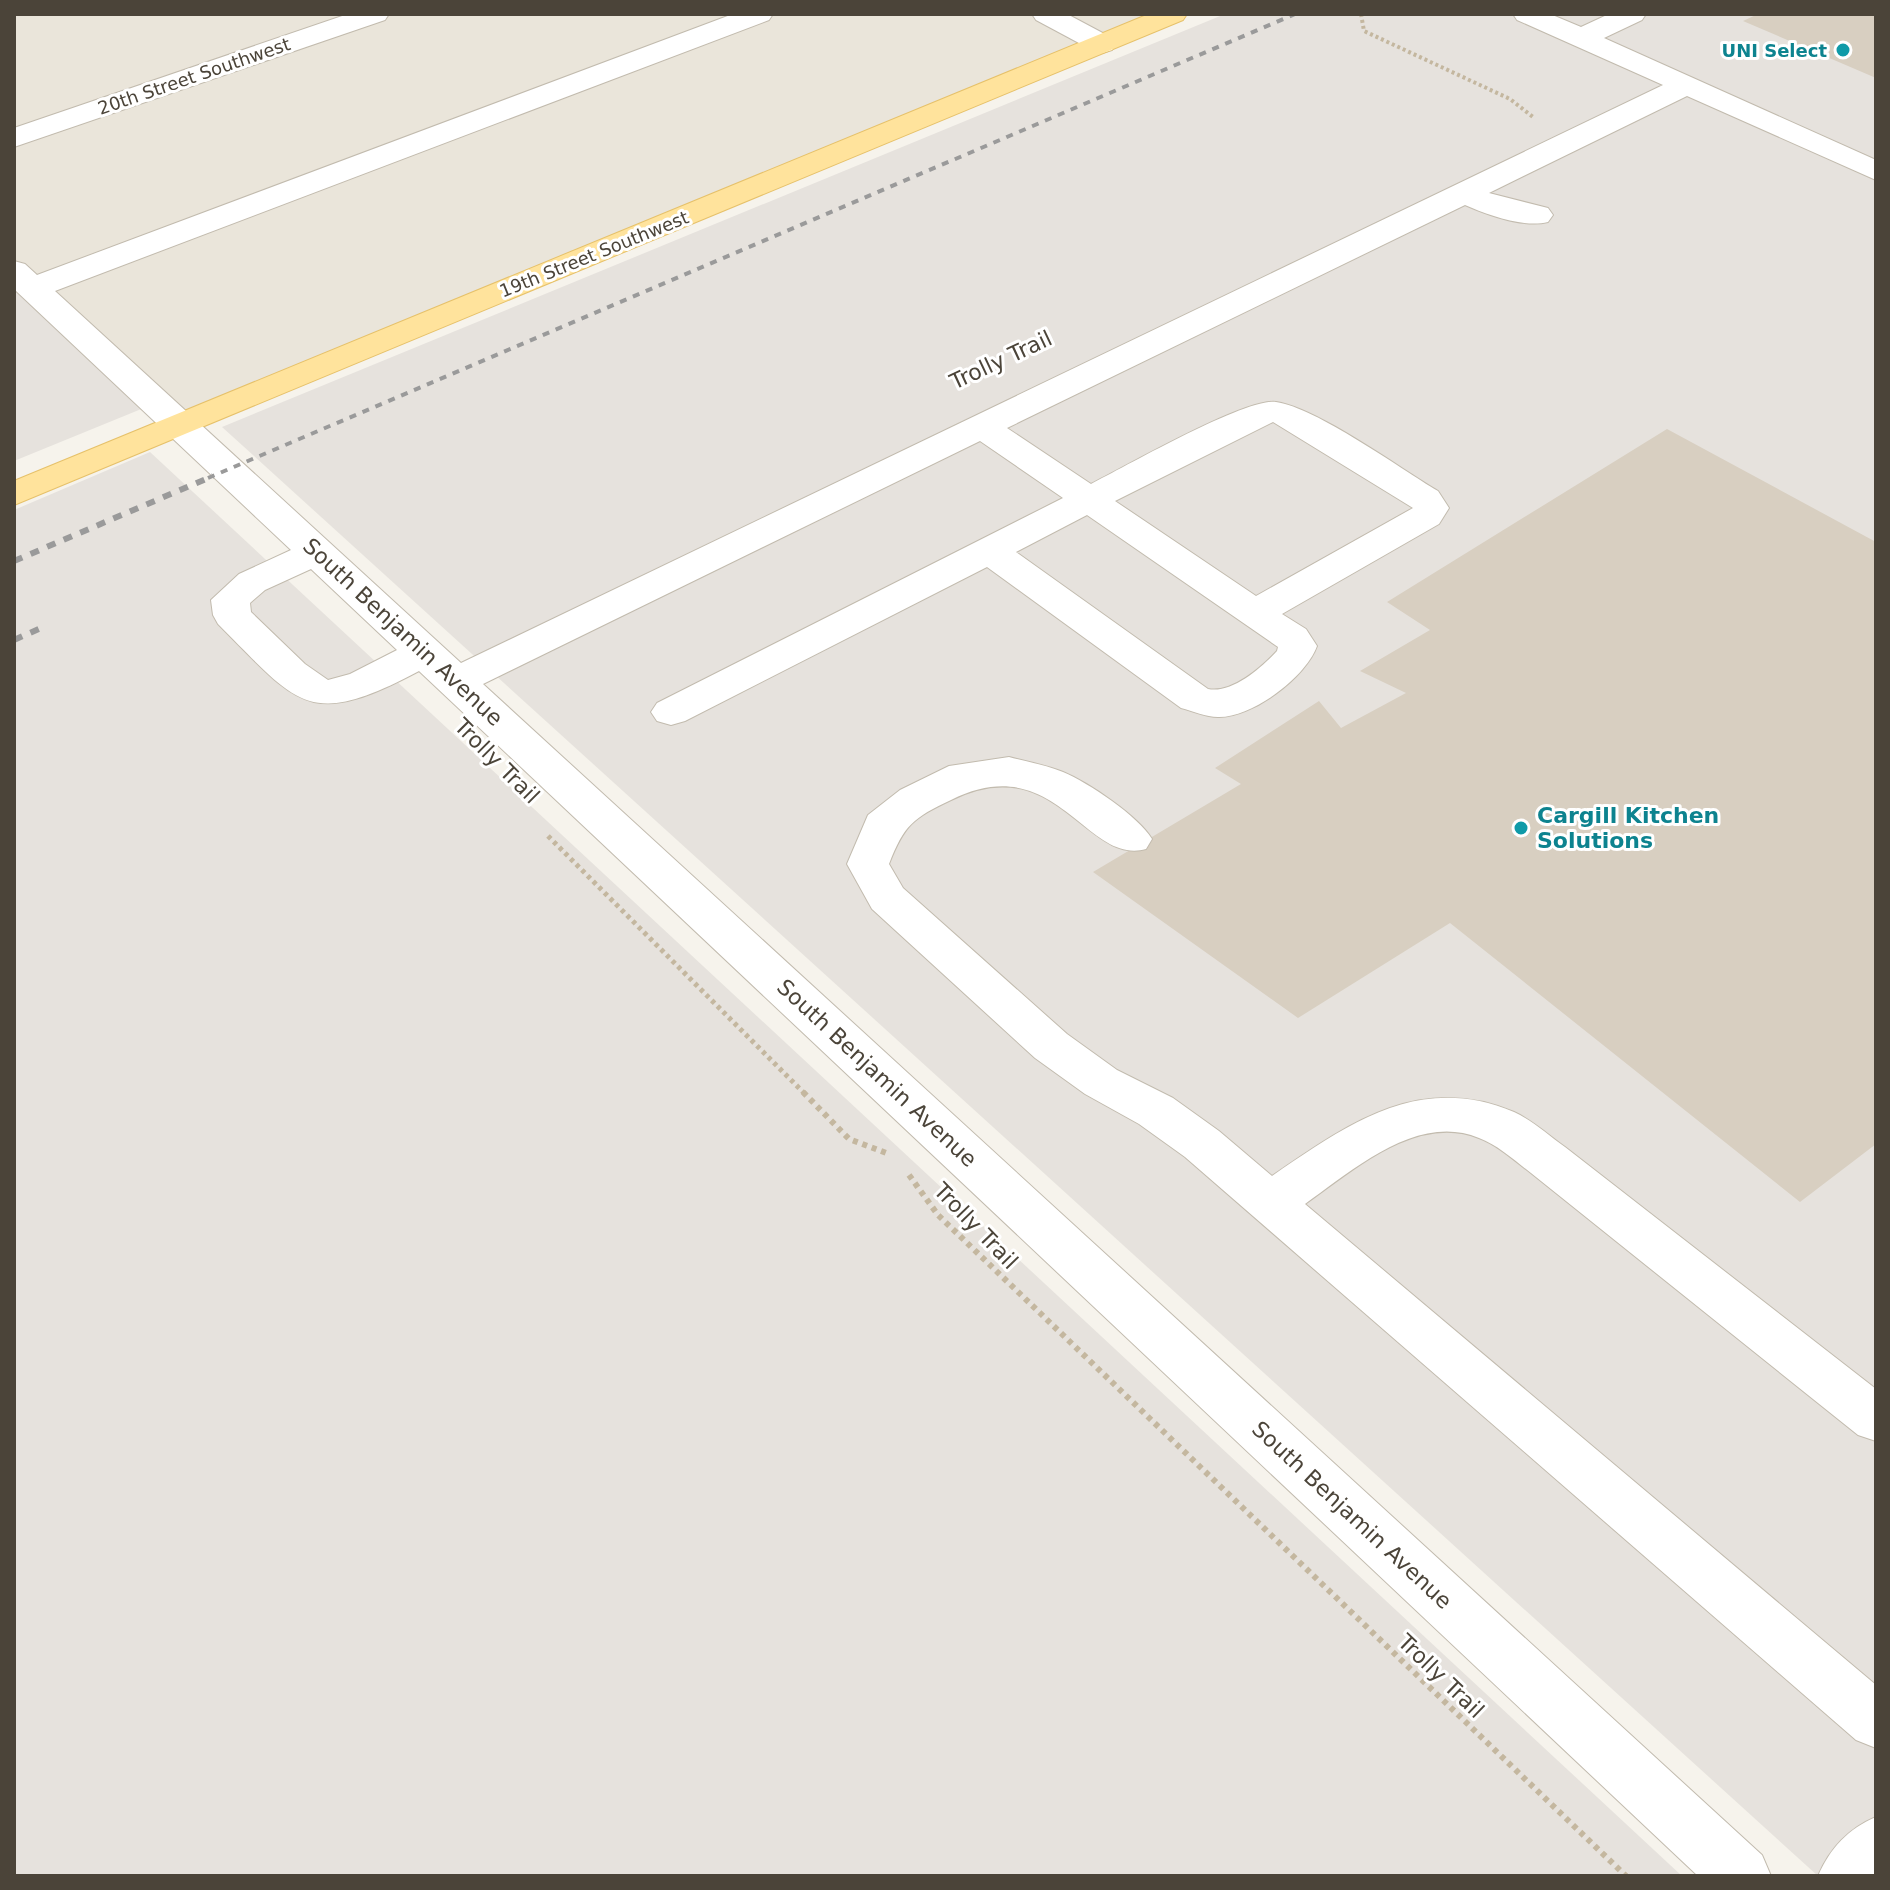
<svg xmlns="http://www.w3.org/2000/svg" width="1890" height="1890" viewBox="0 0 1890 1890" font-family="'DejaVu Sans',sans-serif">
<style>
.residential{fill:#eae5da}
.industrial{fill:#e6e2dd}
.building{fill:#d8cfc1}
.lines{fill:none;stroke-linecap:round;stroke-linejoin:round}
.minor-casing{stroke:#c2bbae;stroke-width:2}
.major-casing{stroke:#e6c16a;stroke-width:2}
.path-far2{stroke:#c4b79f;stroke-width:4;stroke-dasharray:3 3;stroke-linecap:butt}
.path-far1{stroke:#c4b79f;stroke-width:5;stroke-dasharray:4 4;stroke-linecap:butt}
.path{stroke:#c4b79f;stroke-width:6;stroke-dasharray:5 5;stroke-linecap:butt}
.minor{fill:#fff;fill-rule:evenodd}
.major{fill:#ffe39c;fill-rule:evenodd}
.rail-far1{stroke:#9a9a9a;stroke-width:4;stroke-dasharray:7 7;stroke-linecap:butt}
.rail{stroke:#9a9a9a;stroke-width:6;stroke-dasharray:9 9;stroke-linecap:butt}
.culture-dot{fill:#0f9aa8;stroke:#fff;stroke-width:3}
.labels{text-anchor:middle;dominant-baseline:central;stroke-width:6;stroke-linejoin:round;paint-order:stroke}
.far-culture-label{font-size:18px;font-weight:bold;fill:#0d838f;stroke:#fff;text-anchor:end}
.far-street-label{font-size:18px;fill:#4b4439;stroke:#fff}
.street-label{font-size:22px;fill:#4b4439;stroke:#fff}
.culture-label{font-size:22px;font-weight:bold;fill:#0d838f;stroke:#fff;text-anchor:start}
</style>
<rect width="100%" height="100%" fill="#f6f3ec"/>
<path class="residential" d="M14 14H1172L180 425 14 272Z"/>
<g class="industrial">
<path d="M1225 14H1876V1876H1818L222 427Z"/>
<path d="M14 271 156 403 14 461Z"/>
<path d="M150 452 1682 1876H14V510Z"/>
</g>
<g class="building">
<path d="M1758 14H1876V78L1743 21Z"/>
<path d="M1667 429 1876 542V1144L1800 1202 1450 923 1298 1018 1093 872 1241 784 1215 768 1319 701 1341 728 1406 693 1360 671 1430 630 1387 602Z"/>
</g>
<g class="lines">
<defs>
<g id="minor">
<path d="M348 14H389L385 20 14 147V128Z"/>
<path d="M733 14H773L769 20 55 291 461 663 1663 85 1517 20 1513 14H1550L1581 27 1609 14H1646L1642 20 1604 38 1876 160V180L1687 96 1489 193 1548 208 1553 215 1548 222C1523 228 1488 215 1465 205L1007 428 1091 484C1125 467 1245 398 1276 402 1317 408 1399 468 1438 491L1449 508 1439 524 1282 614 1306 629 1317 646C1306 677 1252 718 1218 717 1206 717 1193 711 1181 708L987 567 685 721 671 725 657 721 651 712 657 703 1063 498 980 441 483 684 1762 1855 1771 1876H1698L419 671C308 730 299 705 218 624L213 615 211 600 239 574 291 550 14 289V261L25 264 37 275ZM1273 422 1413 508 1256 596 1115 501ZM1087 515 1278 647 1277 651C1262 667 1232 694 1208 689L1016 552ZM311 569 397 650 350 674 328 680 305 664 251 612 250 603 265 590Z"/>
<path d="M1032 14H1067L1112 38 1116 44 1112 50 1102 53 1092 50 1036 20Z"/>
<path d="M1009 757C1027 762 1046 765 1063 772 1089 783 1138 816 1152 839L1146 849C1086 866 1056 747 951 800 913 818 904 825 889 864L903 888 1067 1034 1117 1070 1173 1098 1219 1131 1272 1176C1348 1124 1419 1072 1514 1112 1532 1120 1548 1135 1565 1147L1876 1389V1441L1858 1435 1531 1173C1515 1161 1498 1145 1479 1138 1417 1112 1352 1171 1305 1204L1876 1685V1748L1856 1740 1185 1157 1139 1124 1085 1094 1035 1058 872 909 847 864 868 815 900 790 949 766Z"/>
<path d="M1876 1817V1876H1818C1830 1848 1848 1829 1876 1817Z"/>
</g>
<path id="major" d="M1149 14H1187L1183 20 14 505V481Z"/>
</defs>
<use href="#minor" class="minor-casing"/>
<use href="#major" class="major-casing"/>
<path class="path-far2" d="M1361 14 1364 31 1510 99 1533 117"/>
<path class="path-far1" d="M548 836 805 1094"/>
<g class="path">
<path d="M803 1092 849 1139 889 1154"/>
<path d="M909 1175 938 1215 1626 1876"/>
</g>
<use href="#minor" class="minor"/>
<use href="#major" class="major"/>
<path class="rail-far1" d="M208 478 1295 14"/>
<g class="rail">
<path d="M14 561 213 476"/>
<path d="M14 640 41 628"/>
</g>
</g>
<g class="culture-dot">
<circle cx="1843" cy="50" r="8"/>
<circle cx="1521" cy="828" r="8"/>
</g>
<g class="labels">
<g class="far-culture-label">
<text x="1827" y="50">UNI Select</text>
</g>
<g class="far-street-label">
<text transform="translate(194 76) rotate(-19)">20th Street Southwest</text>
<text transform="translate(594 254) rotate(-22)">19th Street Southwest</text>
</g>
<g class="street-label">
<text transform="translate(1001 360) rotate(-25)">Trolly Trail</text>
<text transform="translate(403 632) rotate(43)">South Benjamin Avenue</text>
<text transform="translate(497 761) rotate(45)">Trolly Trail</text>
<text transform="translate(877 1073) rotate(43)">South Benjamin Avenue</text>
<text transform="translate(976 1226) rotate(46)">Trolly Trail</text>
<text transform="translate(1352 1515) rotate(43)">South Benjamin Avenue</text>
<text transform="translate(1441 1676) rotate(44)">Trolly Trail</text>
</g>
<g class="culture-label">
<text x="1537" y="815">Cargill Kitchen<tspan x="1537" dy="25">Solutions</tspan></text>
</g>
</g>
<rect width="1890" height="1890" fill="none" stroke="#4b4439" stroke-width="32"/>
</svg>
